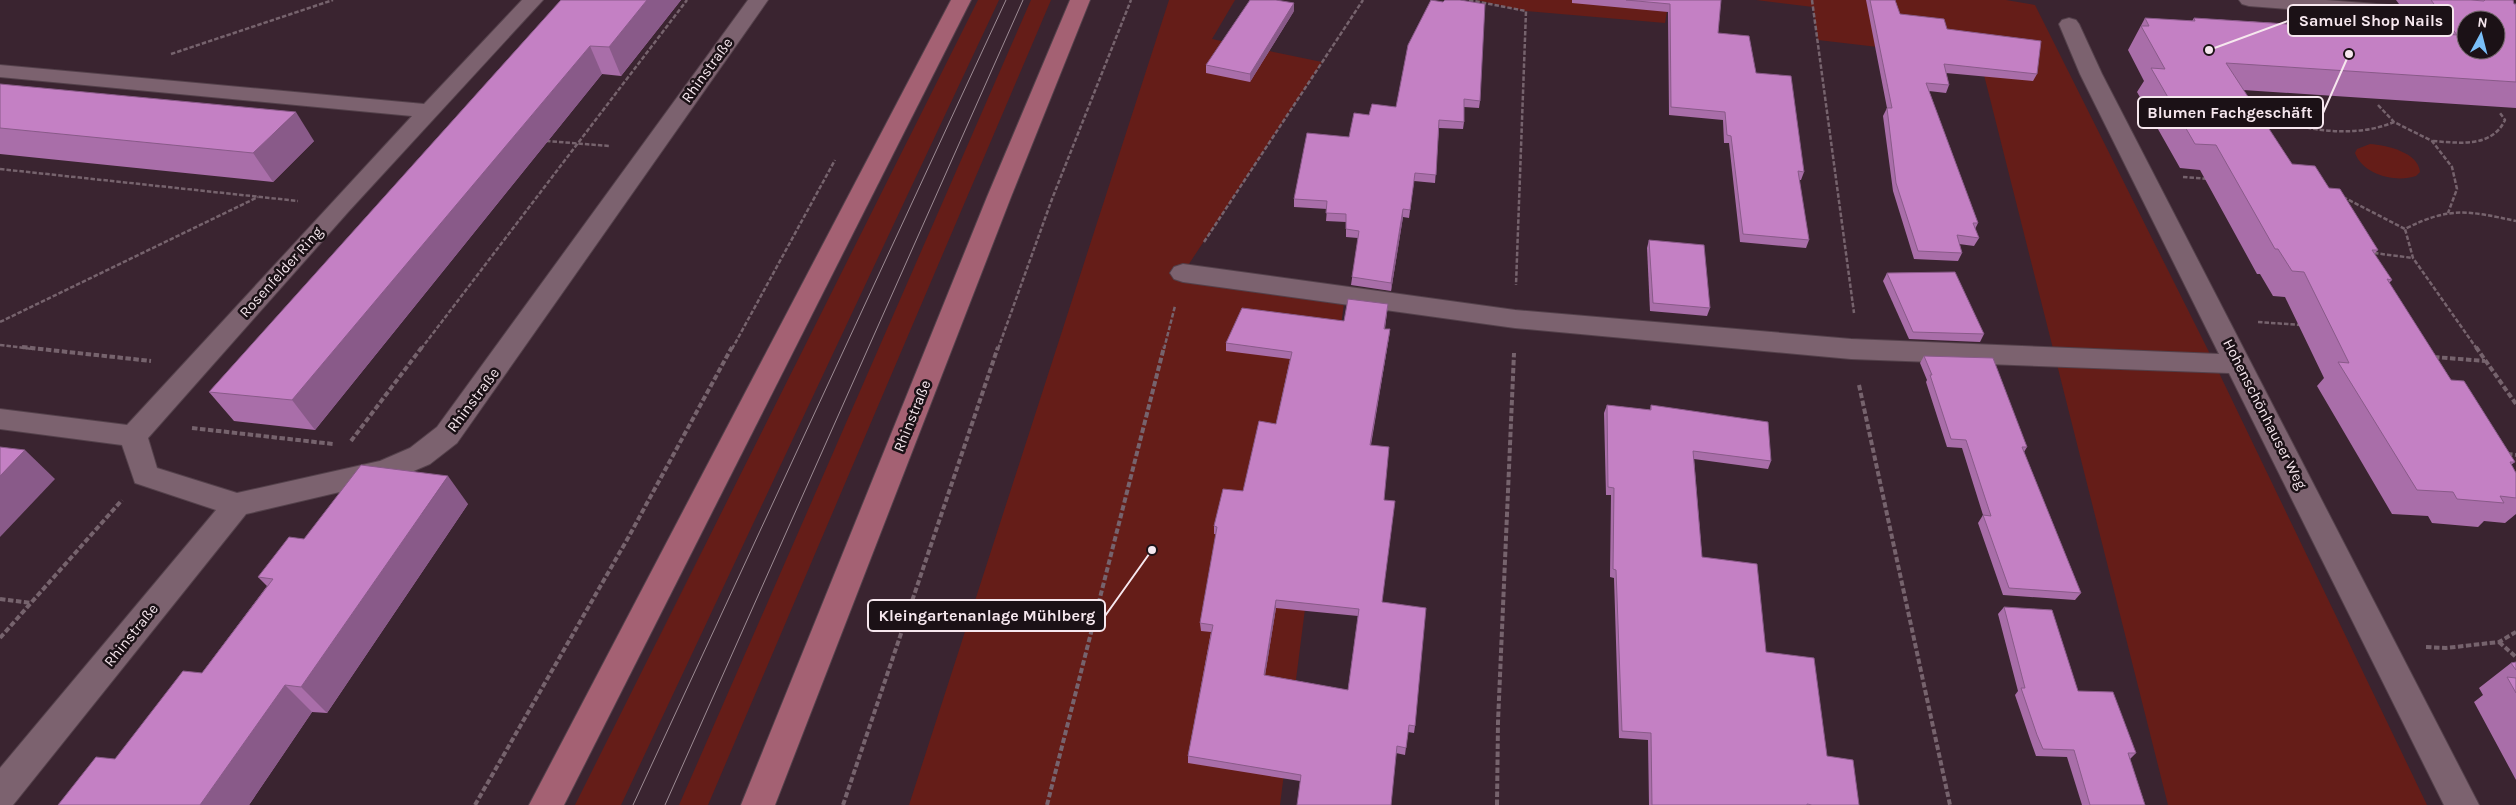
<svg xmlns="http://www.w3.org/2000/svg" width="2516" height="805" viewBox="0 0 2516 805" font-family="Karla,sans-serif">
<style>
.green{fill:#651d18}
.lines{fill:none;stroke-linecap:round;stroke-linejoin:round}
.minor-casing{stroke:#54414b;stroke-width:2}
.major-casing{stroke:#54414b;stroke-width:2}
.path-far1{stroke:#76636d;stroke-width:2.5;stroke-dasharray:4.5 2;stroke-linecap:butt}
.path{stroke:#76636d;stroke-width:4;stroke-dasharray:5.5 2.5;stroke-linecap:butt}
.minor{fill:#7c626f;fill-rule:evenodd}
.major{fill:#a46173;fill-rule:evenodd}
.tram{stroke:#9d8b94;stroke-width:1}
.wall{fill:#a96ea9;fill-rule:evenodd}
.shaded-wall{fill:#895a89}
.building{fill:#c480c4;stroke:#895a89;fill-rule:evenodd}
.labels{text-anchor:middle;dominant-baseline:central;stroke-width:5;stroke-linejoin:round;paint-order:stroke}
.street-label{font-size:15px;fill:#f6e7ee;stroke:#1b1116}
.leader{fill:none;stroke:#f6e7ee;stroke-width:2}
.callout-dot{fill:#f6e7ee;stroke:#1b1116;stroke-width:2}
.callout{fill:#1b1116;stroke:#f6e7ee;stroke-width:2}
.callout-label{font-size:16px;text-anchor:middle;font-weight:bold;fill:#f6e7ee}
</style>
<rect width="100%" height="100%" fill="#3a2430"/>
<g class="green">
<path d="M978 0H999L621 805H575Z"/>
<path d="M1031 0H1051L708 805H679Z"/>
<path d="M1169 0H1235L1212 39 1322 62 1183 273 1345 295 1280 805H909Z"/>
<path d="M1476 0H1669L1665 23 1526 11Z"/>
<path d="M1756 0H2006L2035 5 2208 350 2427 805H2168L1980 59 1818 40 1813 7Z"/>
<path d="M2370 144C2386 145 2418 152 2420 172L2416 176C2396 183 2363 175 2355 153L2357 149Z"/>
</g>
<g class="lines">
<defs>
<g id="minor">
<path d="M522 0H543L349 211 148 438 157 468 237 493 380 461 410 448 437 427 748 0H768L457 443 430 464 395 479 246 514 13 805H0V768L216 510 135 483 122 445 0 429V409L127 425 412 116 0 77V65L424 104Z"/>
<path d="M2239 0H2326L2516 15V27L2496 26V20H2466V23L2249 6 2242 4Z"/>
<path d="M2069 18 2076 20 2079 24 2102 74 2479 805H2444L2229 373 1851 359 1515 328 1183 282 1174 279 1170 273 1174 267 1183 264 1515 310 1851 339 2219 354 2080 74 2059 24 2062 20Z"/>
</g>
<g id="major">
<path d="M951 0H971L564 805H529Z"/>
<path d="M1070 0H1090L1011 197 775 805H741L987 197Z"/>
</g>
</defs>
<use href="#minor" class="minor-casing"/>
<use href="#major" class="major-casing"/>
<g class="path-far1">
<path d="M1469 0 1526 11 1516 285"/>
<path d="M1812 0 1854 313"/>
<path d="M171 54 333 0"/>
<path d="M2378 105 2394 122 2432 141 2452 167 2457 189 2448 213"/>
<path d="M2257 113C2297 129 2352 140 2394 122"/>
<path d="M546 141 610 146"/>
<path d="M2433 141C2459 143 2492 148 2505 120L2500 113"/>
<path d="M0 169 298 201"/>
<path d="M2183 177 2209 179"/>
<path d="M2343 197 2405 229"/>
<path d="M1204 242 1363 0"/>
<path d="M2374 253 2413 258"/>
<path d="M0 322 258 197"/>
<path d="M2258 322 2302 325"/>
<path d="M0 345 33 349"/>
<path d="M421 349 687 0"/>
<path d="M732 349 835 160"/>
<path d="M998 349 1052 199 1131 0"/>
<path d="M1164 349 1175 306"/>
<path d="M2477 349 2413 258 2405 229C2450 206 2469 211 2516 221"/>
</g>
<g class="path">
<path d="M22 347 151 361"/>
<path d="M2476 347 2516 404"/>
<path d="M2434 357 2485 361"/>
<path d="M1859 385 1950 805"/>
<path d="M192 428 333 444"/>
<path d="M351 441 422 347"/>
<path d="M2507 454 2516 455"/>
<path d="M0 599 31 603"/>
<path d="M0 638 122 500"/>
<path d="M2499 642 2516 657"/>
<path d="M2426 647 2446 648 2499 642 2516 632"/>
<path d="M475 805 628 538 732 347"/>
<path d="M843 805 998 347"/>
<path d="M1047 805 1164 347"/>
<path d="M1497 805 1498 722 1514 353"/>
</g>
<use href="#minor" class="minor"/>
<use href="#major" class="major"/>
<g class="tram">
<path d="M633 805 1006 0"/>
<path d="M665 805 1023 0"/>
</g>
</g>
<g class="wall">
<path d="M561 0H681L621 76 602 74 315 430 234 421 209 392Z"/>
<path d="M1431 0 1480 101 1479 108 1464 107V122L1463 129 1439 128 1435 183 1414 181 1409 218 1403 217 1391 291 1351 285 1358 238 1346 237V222L1326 221 1327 209 1294 207V199L1369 115 1396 107Z"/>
<path d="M1572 0H1721L1718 33 1756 73 1804 172 1801 180H1799L1809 240 1806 248 1740 242 1729 143H1724L1723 120 1669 115 1668 12 1572 3Z"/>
<path d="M1866 0H1895L1900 14 1947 29 2037 74 2033 81 1946 73 1949 85 1946 93 1929 91 1978 223 1975 229 1979 238 1974 246 1959 244 1962 253 1958 261 1914 259 1893 191 1883 116 1887 108Z"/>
<path d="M2396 0H2513L2514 4H2516V108L2243 90 2292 164 2329 188 2378 250 2374 254 2392 280 2389 283 2451 380 2515 462 2511 465 2516 473V514L2505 523 2484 521 2478 527 2432 523 2428 516 2392 514 2317 386 2324 378 2285 297 2273 296 2260 274H2257L2200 170 2180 168 2137 92 2144 81 2128 50 2145 18 2192 21 2194 18 2420 32 2411 21 2422 6 2399 4Z"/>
<path d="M1294 11 1250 82 1206 73V65Z"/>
<path d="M0 84 314 141 273 182 0 154Z"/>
<path d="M1649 240 1710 308 1707 316 1650 311 1647 248Z"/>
<path d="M1887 273 1984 334 1980 342 1909 339 1883 281Z"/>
<path d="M1388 304 1385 329H1390L1389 337 1371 445 1384 500 1382 602 1415 726 1414 733 1408 732 1405 755 1396 753 1300 781 1188 763V756L1211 632 1201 631 1200 623 1216 534H1214V526L1243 491 1276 424 1290 359 1226 351V343L1344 321ZM1276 608 1358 616 1348 690 1265 675Z"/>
<path d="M1924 356 2027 447 2024 452 2081 593 2075 600 2003 595 1978 523 1983 515 1962 448 1947 447 1926 382 1927 380 1920 363Z"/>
<path d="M1607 405 1650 410 1651 405 1771 461 1768 469 1694 459 1702 557 1766 652 1827 756 1859 805H1649L1648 740 1619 738 1614 578 1610 577 1611 495H1606L1604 413Z"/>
<path d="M468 504 327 713 312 712 249 805H58L115 759 202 673 267 586 258 577 304 539Z"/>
<path d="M2004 607 2078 691 2136 753 2130 759 2145 805H2082L2067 757 2036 756 2031 742 2015 695 2018 691 1998 614Z"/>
<path d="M2516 662V780L2474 702 2483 695 2479 688 2511 663Z"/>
</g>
<g class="shaded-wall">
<path d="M647 0H681L621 76 609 47Z"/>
<path d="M1294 3V11L1250 82V74Z"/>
<path d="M590 46 602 74 315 430 292 400Z"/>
<path d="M296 112 314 141 273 182 253 153Z"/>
<path d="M1403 209V217L1391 291V283Z"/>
<path d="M1390 329 1389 337 1369 453 1370 445Z"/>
<path d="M25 450 55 479 0 537V476Z"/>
<path d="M448 476 468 504 327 713 301 687Z"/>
<path d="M1276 600V608L1264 682V675Z"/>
<path d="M285 685 312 712 249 805H200Z"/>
</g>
<g class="building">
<path d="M561 0H647L609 47 590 46 292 400 209 392Z"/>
<path d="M1250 0H1276L1294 3 1250 74 1206 65Z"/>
<path d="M1431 0 1443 2 1445 0H1460L1485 4 1480 101 1464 99V122L1439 120 1436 175 1415 173 1410 210 1403 209 1391 283 1352 277 1359 231 1346 229V214L1326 213 1327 201 1294 199 1307 133 1349 137 1354 113 1369 115 1372 104 1396 107 1408 45Z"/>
<path d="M1626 0H1721L1718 33 1749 36 1756 73 1791 76 1804 172 1798 171 1809 240 1743 234 1731 136 1727 135 1725 112 1671 107 1670 4Z"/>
<path d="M1870 0H1895L1900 14 1944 19 1947 29 2041 41 2037 74 1944 64 1949 85 1926 83 1978 223H1973L1979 238 1957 235 1962 253 1918 251 1896 183 1887 108H1892Z"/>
<path d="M2431 0H2471L2484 1 2485 0H2513L2514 4H2516V82L2226 63 2292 164 2315 166 2329 188 2340 189 2378 250H2372L2392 280 2387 279 2451 380 2464 381 2515 462H2510L2516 473V498L2500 496 2504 503 2457 499 2453 492 2417 490 2338 362 2349 363 2304 272 2292 271 2278 249H2275L2216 145 2195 144 2151 68 2165 69 2141 26H2149L2145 18 2195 21 2194 18 2457 35ZM2466 20H2496V50H2466Z"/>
<path d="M0 84 296 112 253 153 0 128Z"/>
<path d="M1649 240 1704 245 1710 308 1653 303Z"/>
<path d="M1955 272 1984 334 1913 332 1887 273Z"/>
<path d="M1348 299 1388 304 1384 329H1390L1370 445 1389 447 1384 500 1395 501 1382 602 1426 608 1415 726 1409 725 1406 748 1397 746 1391 805H1297L1301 775 1188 756 1213 625 1200 623 1217 527 1214 526 1223 489 1243 491 1259 421 1276 424 1292 352 1226 343 1242 308 1344 321ZM1276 600 1359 609 1348 690 1264 675Z"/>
<path d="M1924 356 1993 358 2027 447H2022L2081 593 2009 588 1983 515 1991 516 1966 440 1951 439 1930 375H1932Z"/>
<path d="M1607 405 1651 410V405L1768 422 1771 461 1693 451 1702 557 1757 564 1766 652 1814 658 1827 756 1853 760 1859 805H1812L1807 804V805H1652L1651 733 1622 731 1616 570 1613 569 1614 488 1608 487Z"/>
<path d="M0 447 25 450 0 476Z"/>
<path d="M361 465 448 476 301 687 285 685 200 805H58L96 757 115 759 183 671 202 673 273 579 258 577 289 537 304 539Z"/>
<path d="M2004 607 2052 610 2078 691 2113 692 2136 753H2128L2145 805H2090L2074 750 2043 749 2037 735 2021 688H2025Z"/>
<path d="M2516 662V670L2511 663Z"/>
<path d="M2507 677 2516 678V693Z"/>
</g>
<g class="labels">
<g class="street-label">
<text transform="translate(707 70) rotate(-54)">Rhinstraße</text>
<text transform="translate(281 272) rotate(-48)">Rosenfelder Ring</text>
<text transform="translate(473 400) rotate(-53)">Rhinstraße</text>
<text transform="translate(2265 414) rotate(63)">Hohenschönhauser Weg</text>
<text transform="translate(912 416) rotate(-68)">Rhinstraße</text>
<text transform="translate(131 635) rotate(-51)">Rhinstraße</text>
</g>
</g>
<path class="leader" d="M2209 50L2288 21M2349 54L2323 113M1152 550L1105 616"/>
<g class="callout-dot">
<circle cx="2209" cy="50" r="5"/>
<circle cx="2349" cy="54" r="5"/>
<circle cx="1152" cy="550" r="5"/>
</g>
<g class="callout">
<rect x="2288" y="5" width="165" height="31" rx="5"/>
<rect x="2138" y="97" width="185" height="31" rx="5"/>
<rect x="868" y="600" width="237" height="31" rx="5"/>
</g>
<g class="callout-label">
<text x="2371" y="26">Samuel Shop Nails</text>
<text x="2230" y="118">Blumen Fachgeschäft</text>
<text x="987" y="621">Kleingartenanlage Mühlberg</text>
</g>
<g transform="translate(2481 35) rotate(7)"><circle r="24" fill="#1b1116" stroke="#73676c"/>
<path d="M0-4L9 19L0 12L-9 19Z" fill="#7abff8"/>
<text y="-8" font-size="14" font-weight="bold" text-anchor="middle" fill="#f6e7ee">N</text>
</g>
</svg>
